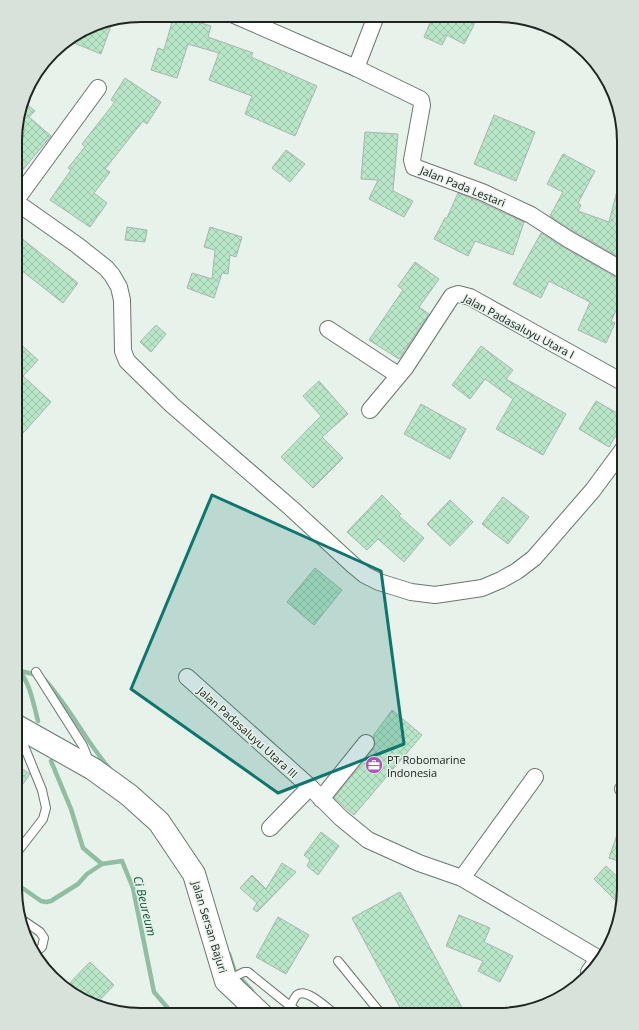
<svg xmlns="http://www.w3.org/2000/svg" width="639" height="1030" viewBox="0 0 639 1030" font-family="'Open Sans',sans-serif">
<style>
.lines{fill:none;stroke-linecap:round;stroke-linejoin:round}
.stream{stroke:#91bea2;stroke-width:4.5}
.building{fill:url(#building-cross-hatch);stroke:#a9b5ad}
.service-casing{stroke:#6c766f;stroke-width:10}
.minor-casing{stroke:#6c766f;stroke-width:18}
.secondary-casing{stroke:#6c766f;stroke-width:24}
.service{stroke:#fff;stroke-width:8}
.minor{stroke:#fff;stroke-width:16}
.secondary{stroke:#fff;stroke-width:22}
.marked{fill:#0f766e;fill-opacity:0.2;stroke:#0f766e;stroke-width:3;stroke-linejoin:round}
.labels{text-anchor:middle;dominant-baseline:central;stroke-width:3;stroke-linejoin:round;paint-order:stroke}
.street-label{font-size:11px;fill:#202522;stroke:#e6f2ea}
.poi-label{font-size:11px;fill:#202522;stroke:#e6f2ea;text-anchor:start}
.water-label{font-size:12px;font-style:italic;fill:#0a5935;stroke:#e6f2ea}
.rim{fill:none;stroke:#202522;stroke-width:2}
</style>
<defs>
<pattern id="building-cross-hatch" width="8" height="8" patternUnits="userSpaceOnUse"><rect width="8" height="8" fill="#b8e6c9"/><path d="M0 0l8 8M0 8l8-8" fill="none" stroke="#9ec5ac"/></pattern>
</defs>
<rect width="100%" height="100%" fill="#e6f2ea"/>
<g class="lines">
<g class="stream">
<path d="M15 667C30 679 33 703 38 721"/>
<path d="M20 671 38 675"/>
<path d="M44 679C69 706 85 740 109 768"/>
<path d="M51 761 71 809 83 848 102 864 122 861 133 888 154 992 173 1014"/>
<path d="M15 885 21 887 41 901 46 902 51 901 78 884 87 874 102 864"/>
<path d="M229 954 235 972 252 991"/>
<path d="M267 1007 277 1014"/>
</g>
</g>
<g class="building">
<path d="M174 15 211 26 208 37 253 53 251 57 317 86 295 136 245 114 252 96 209 80 219 53 188 44 177 78 151 70 158 48 164 50Z"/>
<path d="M433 16H477L473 27 464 44 447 35 442 45 424 37Z"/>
<path d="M113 20 101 54 67 40 81 32 88 34 89 32H91L94 24Z"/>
<path d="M125 78 161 102 147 124 143 121 105 169 110 172 94 193 107 203 90 227 50 200 71 170 68 168 85 147 82 144 115 102 111 100Z"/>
<path d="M23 101 35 111 29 117 51 136 16 178V143L25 131 20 127 16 131V125Z"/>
<path d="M494 115 535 132 516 181 474 164Z"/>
<path d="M365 132 398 134 393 191 413 201 404 217 369 199 378 180 361 179Z"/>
<path d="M286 150 305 164 290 182 272 168Z"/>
<path d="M563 154 595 171 578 203 581 205 578 211 609 222 620 179H624V260L573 231 550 216 563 192 547 184Z"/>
<path d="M458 193 478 201 524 222 513 255 475 241 468 256 434 239 445 218H447Z"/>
<path d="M127 227 147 230 145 242 125 240Z"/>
<path d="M210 227 242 237 236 257 230 255 228 274 222 273 214 298 187 288 192 273 212 279 215 250 204 247Z"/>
<path d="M541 233 563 247 619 279 624 280V294L611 321 615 323 606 343 578 330 590 302 549 281 541 298 513 284Z"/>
<path d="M16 234 78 283 63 303 16 266Z"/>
<path d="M415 262 439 279 419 307 429 314 399 359 369 340 403 290 398 286Z"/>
<path d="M156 325 166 334 151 352 140 342Z"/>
<path d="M16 340 38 360 23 376 51 402 16 441Z"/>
<path d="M481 346 513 370 506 379 566 414 543 455 496 429 513 399 485 379 470 399 452 385Z"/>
<path d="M319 381 348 414 322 437 343 458 313 488 281 457 321 416 303 396Z"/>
<path d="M596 401 624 417V422L609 447 579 429Z"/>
<path d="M421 404 466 429 450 459 404 434Z"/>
<path d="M382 495 401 514 399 516 424 538 404 562 378 539 367 550 347 532Z"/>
<path d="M503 497 529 517 508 544 482 524Z"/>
<path d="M450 500 473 522 450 546 427 524Z"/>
<path d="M315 568 342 590 314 625 287 602Z"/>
<path d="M392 710 422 735 354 815 334 798 373 749 375 744 373 736Z"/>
<path d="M15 764 30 774 15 795Z"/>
<path d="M622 820H624V863L609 858Z"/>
<path d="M321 832 339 846 318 875 307 866 310 860 304 855Z"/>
<path d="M282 863 296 872 257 912 253 909 257 903 240 888 252 875 266 889Z"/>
<path d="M606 866 624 883V897L618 903 594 879Z"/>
<path d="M400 892 418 925 466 1015H404L352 918Z"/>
<path d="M459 915 490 928 484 942 513 956 500 982 478 971 483 961 446 946Z"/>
<path d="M278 917 309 935 286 974 256 957Z"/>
<path d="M90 962 114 985 97 1003 64 989Z"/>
</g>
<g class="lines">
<defs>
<g id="service">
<path d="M36 672 83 746 89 761"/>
<path d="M15 855 43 819 46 808 42 790 18 731"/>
<path d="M21 919 40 932 44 938 42 947 36 952"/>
<path d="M338 961 382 1015"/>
<path d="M228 980 244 972H248L300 1014"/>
<path d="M290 1007C292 1003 294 998 297 995 306 987 328 1009 336 1015"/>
</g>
<g id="minor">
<path d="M234 15 356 68 420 99 421 100 422 105 412 160 414 167 482 192 531 215 568 239 624 271"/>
<path d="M356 68 376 16"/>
<path d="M16 200 98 88"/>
<path d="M16 202 77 245 106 268 112 275 119 287 122 300 123 351 127 361 172 405 291 508 353 565 365 575 379 582 411 592 435 595 482 588 501 580 517 571 534 558 593 490 624 448"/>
<path d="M328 329 398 375"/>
<path d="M370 410 405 368 452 296 458 294 470 297 624 383"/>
<path d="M187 677 310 787 341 818 368 840 419 863 462 878 601 960"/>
<path d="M623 789 624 788"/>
<path d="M321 799 366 743"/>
<path d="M270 828 310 787"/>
<path d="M462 878 535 777"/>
<path d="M589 972 599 958"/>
</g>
<path id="secondary" d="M15 725 93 769 129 795 159 822 194 874 226 981 261 1014"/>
</defs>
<use href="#service" class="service-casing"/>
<use href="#minor" class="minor-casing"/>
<use href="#secondary" class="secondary-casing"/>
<use href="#service" class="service"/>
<use href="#minor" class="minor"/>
<use href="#secondary" class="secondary"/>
</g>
<path class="marked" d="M212 495 381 571 404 744 278 793 131 689Z"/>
<defs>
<symbol id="office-disc" viewBox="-11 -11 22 22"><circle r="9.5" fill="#b152bc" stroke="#e6f2ea"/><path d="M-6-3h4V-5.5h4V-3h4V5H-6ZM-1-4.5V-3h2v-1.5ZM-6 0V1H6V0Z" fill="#fff"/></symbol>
</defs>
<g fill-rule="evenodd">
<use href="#office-disc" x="364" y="755" width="20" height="20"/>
</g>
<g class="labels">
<g class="street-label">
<text transform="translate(463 186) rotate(22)">Jalan Pada Lestari</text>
<text transform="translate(519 326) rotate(28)">Jalan Padasaluyu Utara I</text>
<text transform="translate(248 732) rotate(42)">Jalan Padasaluyu Utara III</text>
<text transform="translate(210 927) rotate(73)">Jalan Sersan Bajuri</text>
</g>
<g class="poi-label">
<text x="387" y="759">PT Robomarine<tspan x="387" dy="13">Indonesia</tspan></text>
</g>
<g class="water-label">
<text transform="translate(145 906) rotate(76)">Ci Beureum</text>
</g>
</g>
<path d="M0 0H639V1030H0ZM141 22H498A119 119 0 0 1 617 141V889A119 119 0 0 1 498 1008H141A119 119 0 0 1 22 889V141A119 119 0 0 1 141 22Z" fill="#d6e2da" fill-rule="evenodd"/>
<path class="rim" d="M141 22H498A119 119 0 0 1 617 141V889A119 119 0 0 1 498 1008H141A119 119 0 0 1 22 889V141A119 119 0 0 1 141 22Z"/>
</svg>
